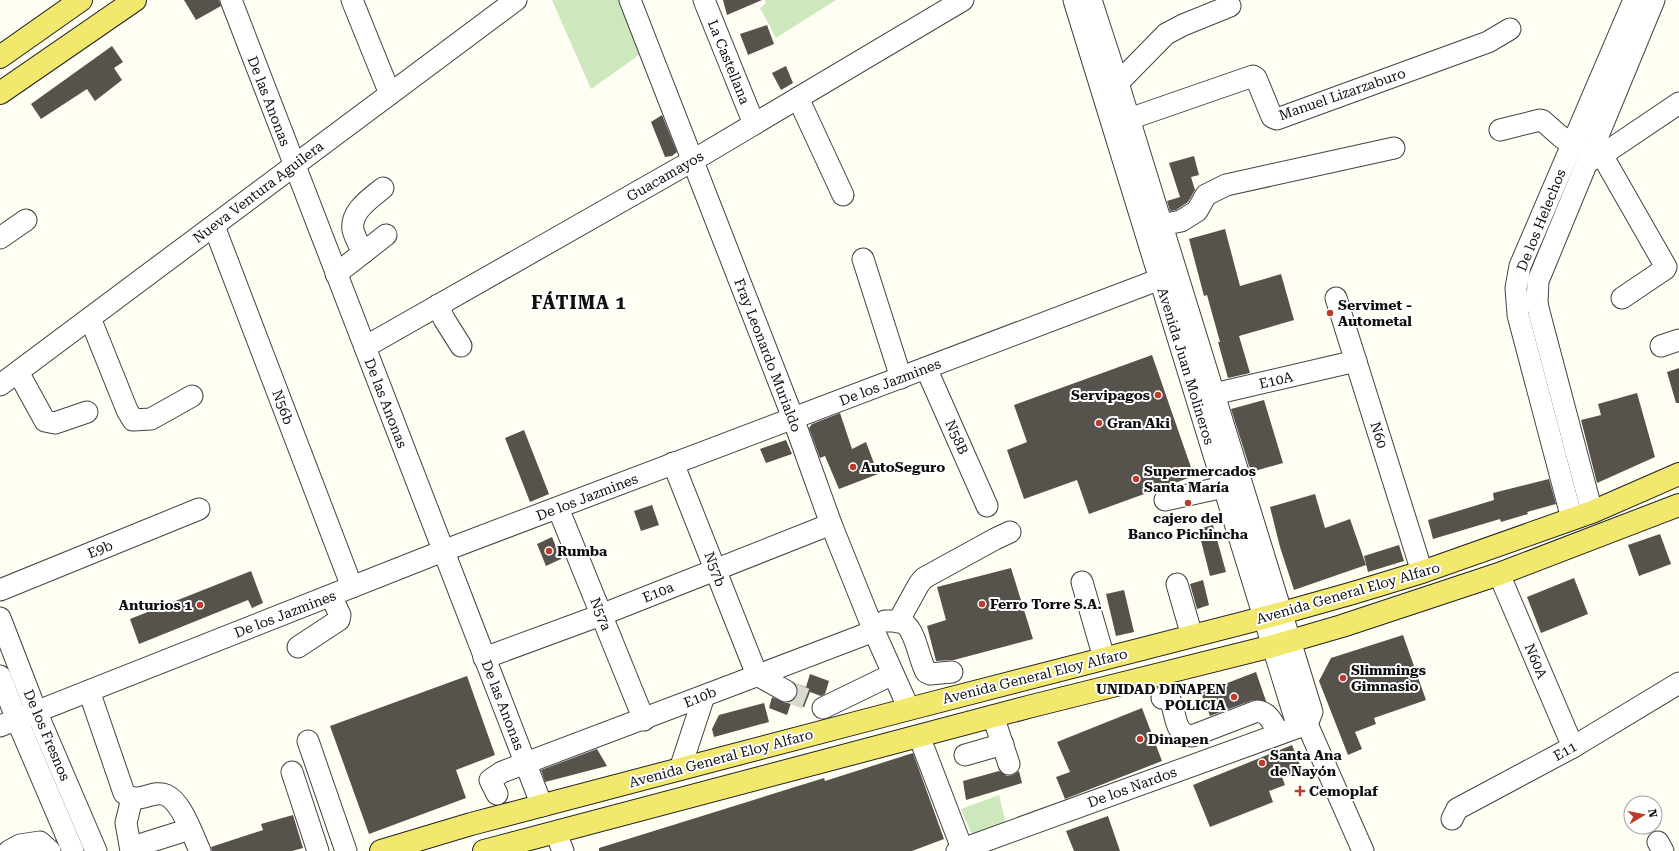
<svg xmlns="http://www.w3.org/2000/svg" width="1679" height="851" viewBox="0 0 1679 851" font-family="'Roboto Serif',serif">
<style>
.green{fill:#cce8bc}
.building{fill:#58524c}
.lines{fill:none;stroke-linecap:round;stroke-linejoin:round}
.minor-tunnel{stroke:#dadad0;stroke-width:21;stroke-dasharray:21 10;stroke-linecap:butt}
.minor-casing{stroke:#424242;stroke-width:23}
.major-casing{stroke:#202020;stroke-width:24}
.minor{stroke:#fff;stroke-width:21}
.major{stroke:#f3e86e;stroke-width:22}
.poi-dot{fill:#bb3c2c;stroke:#fff;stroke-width:1.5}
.labels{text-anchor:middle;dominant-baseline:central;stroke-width:4;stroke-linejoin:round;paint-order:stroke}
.street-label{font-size:14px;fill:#0f0f0f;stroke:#fff}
.poi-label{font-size:14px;font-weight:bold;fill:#0f0f0f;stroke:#fff;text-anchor:start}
.district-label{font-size:18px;font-weight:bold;letter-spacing:1px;fill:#0f0f0f;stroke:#fff}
</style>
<rect width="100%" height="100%" fill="#fefef2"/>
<g class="green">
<path d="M552 0H619L639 55 591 89Z"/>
<path d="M765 0H836L776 38 760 8 766 3Z"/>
<path d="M999 795 1006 824 976 834 971 833 961 809Z"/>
</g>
<g class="building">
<path d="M184 0H219L221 6 196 20Z"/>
<path d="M723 0H762L727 15Z"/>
<path d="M767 25 774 44 748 55 740 34Z"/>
<path d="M112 46 123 62 114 68 122 80 95 101 87 89 41 119 31 104Z"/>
<path d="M786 66 793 83 781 90 772 73Z"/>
<path d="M662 115 677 152 672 156 665 157 651 122Z"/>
<path d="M1194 156 1199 175 1191 177 1195 190 1188 202 1176 210 1170 211 1167 201 1180 197 1169 163Z"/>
<path d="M1225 229 1240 286 1281 274 1294 320 1239 336 1250 373 1228 378 1218 342H1220L1207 295 1204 296 1189 239Z"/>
<path d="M1152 355 1194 476 1089 514 1077 480 1024 499 1007 450 1027 442 1014 405Z"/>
<path d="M1679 368V403H1676L1667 372Z"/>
<path d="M1637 393 1655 457 1597 483 1581 420 1601 415 1598 404Z"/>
<path d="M1264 400 1283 463 1251 472 1231 409Z"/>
<path d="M840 413 852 449 866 442 878 474 839 489 825 456 820 458 809 428 812 424Z"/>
<path d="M524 430 549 494 530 502 505 438Z"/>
<path d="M786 440 792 454 766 463 760 449Z"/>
<path d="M1549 479 1556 504 1527 512 1528 514 1501 522 1500 519 1433 539 1428 520 1494 500 1493 493Z"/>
<path d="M1315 494 1325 528 1350 519 1366 565 1294 590 1280 547 1270 507Z"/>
<path d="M652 505 659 525 641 531 634 511Z"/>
<path d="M1213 525 1226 572 1210 576 1198 529Z"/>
<path d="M1660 534 1671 564 1639 576 1628 545Z"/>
<path d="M552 537 561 559 546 566 537 544Z"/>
<path d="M1399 545 1404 561 1368 572 1364 556Z"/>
<path d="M1011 568 1033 639 954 660 936 661 927 626 946 620 937 587Z"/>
<path d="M251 571 263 603 252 608 248 600 139 644 130 619Z"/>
<path d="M1574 578 1588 614 1541 633 1527 597Z"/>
<path d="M1203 580 1209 605 1197 609 1190 584Z"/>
<path d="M1124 590 1134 632 1116 636 1106 594Z"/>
<path d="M1403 635 1426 700 1374 718 1376 724 1355 732 1362 749 1348 755 1319 681 1331 658Z"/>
<path d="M1256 672 1266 701 1253 700 1210 716 1201 693Z"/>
<path d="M810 674 829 681 825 694 821 696 810 692 804 707 791 703 787 715 769 708 772 697 786 703 793 701 797 696 798 691 794 683 806 687Z"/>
<path d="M467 676 495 755 456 770 466 798 369 834 330 726Z"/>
<path d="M764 703 769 722 714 737 712 729 719 715Z"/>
<path d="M1142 708 1162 761 1065 799 1056 777 1070 772 1057 742Z"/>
<path d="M1292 745 1302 770 1282 777 1285 785 1269 791 1273 802 1210 827 1193 785Z"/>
<path d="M597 749 607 766 545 782 541 770Z"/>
<path d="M913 753 944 839 912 851H599V848L824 778 825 781Z"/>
<path d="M999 771 1007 776 1013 775 1019 771 1022 783 966 800 963 781Z"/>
<path d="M293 815 303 848 292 851H212L211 847 263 830 261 824Z"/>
<path d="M1108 816 1120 851H1074L1066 831Z"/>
</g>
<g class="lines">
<path class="minor-tunnel" d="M786 691 809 700"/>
<defs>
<g id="minor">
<path d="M231 0 542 806"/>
<path d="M352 0 390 94"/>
<path d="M630 0 793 418 831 524 874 631 909 709"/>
<path d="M704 0 754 124"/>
<path d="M1074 0 1295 718 1307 724 1363 851"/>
<path d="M1091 0 1118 83 1312 712 1307 724"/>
<path d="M1118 83 1166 34 1183 25 1230 6"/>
<path d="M798 98 843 195"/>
<path d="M1129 119 1253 76 1256 78 1272 117 1277 119 1488 42 1510 29"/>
<path d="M1500 130 1540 120 1543 121 1560 136 1573 145"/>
<path d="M1602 155 1666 267 1665 269 1622 298"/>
<path d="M1589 161 1602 155 1679 103"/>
<path d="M1161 225 1181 221 1197 211 1206 195 1226 185 1394 148"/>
<path d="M214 226 352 587"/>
<path d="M0 238 26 220"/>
<path d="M363 253C360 246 355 238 353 230 350 211 371 198 383 188"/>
<path d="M863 259 901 378"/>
<path d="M336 274 386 235"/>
<path d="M1336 298 1422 572"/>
<path d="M438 305 444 319 461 346"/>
<path d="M90 318 127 410 133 420 151 419 192 396"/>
<path d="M1661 346 1679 340"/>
<path d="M365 347 692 161 963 0"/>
<path d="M926 368 987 506"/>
<path d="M18 372 45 421 55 423 87 412"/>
<path d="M0 385 516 0"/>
<path d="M1201 397 1356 361"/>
<path d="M673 463 757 675 786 691"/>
<path d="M1165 500 1224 487"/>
<path d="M558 508 644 720"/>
<path d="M1592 512 1539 312 1537 302 1538 281 1654 0"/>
<path d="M1572 519 1518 315 1516 288 1520 266 1634 0"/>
<path d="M1499 574 1573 747"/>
<path d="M1082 582 1104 658"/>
<path d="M1177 584 1192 636"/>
<path d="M0 590 199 509"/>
<path d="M0 618 36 711 96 851"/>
<path d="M885 621C891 621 901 620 906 625 916 634 919 659 926 672L930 674 952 672"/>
<path d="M898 622 919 584 924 578 995 539 1010 532"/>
<path d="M298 647 339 620 340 615 331 596"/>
<path d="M484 658 601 615 831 524"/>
<path d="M0 676 17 720 73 851"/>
<path d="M89 691 124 793C138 806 152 789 166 795 182 802 193 836 200 851"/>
<path d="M1162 698H1167L1170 700C1177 714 1173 734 1192 736L1257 711C1269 712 1273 724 1279 733"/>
<path d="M823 708 893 674"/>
<path d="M993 716 1009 764"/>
<path d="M0 726 443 551 1176 273"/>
<path d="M919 736 963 851"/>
<path d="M308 741 346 851"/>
<path d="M965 755 1003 744"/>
<path d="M680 769 704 696"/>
<path d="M292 772 318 851"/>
<path d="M497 794 490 780 502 772C626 726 750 678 874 631"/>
<path d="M1452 819 1457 809 1573 747 1679 683"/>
<path d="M556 833 563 851"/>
<path d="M1658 842 1663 851"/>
<path d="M9 851 20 845 40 842 50 851"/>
<path d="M131 851 126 823 132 798"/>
<path d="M132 851 133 848 139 845 190 829"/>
<path d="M957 851 1307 724"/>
</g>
<g id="major">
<path d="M0 57 81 0"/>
<path d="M0 93 135 0"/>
<path d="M381 851 471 824 909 709 1282 613 1353 593 1422 572 1592 512 1679 474"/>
<path d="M484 851 1032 706 1273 646 1342 626 1499 574 1679 505"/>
</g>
</defs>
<use href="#minor" class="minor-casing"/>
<use href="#major" class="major-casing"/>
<use href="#minor" class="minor"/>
<use href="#major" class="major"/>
</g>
<g class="poi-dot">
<circle cx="1330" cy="313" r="4"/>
<circle cx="1158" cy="395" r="4"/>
<circle cx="1099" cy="423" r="4"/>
<circle cx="853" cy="467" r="4"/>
<circle cx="1136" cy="479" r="4"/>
<circle cx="1188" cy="503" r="4"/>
<circle cx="549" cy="551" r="4"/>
<circle cx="982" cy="604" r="4"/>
<circle cx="200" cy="605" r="4"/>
<circle cx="1343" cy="678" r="4"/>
<circle cx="1234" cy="697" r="4"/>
<circle cx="1140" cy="739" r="4"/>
<circle cx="1262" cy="763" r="4"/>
<path d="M1298 785h4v4h4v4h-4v4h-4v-4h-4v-4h4z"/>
</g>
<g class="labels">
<g class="street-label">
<text transform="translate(729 62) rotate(68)">La Castellana</text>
<text transform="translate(1342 94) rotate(-19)">Manuel Lizarzaburo</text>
<text transform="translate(269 101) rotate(69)">De las Anonas</text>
<text transform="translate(665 176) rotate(-30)">Guacamayos</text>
<text transform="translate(258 192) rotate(-37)">Nueva Ventura Aguilera</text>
<text transform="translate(1541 220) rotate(-68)">De los Helechos</text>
<text transform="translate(768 355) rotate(69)">Fray Leonardo Murialdo</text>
<text transform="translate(1186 366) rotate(73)">Avenida Juan Molineros</text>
<text transform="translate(1276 380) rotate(-13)">E10A</text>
<text transform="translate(890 382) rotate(-21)">De los Jazmines</text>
<text transform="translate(386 403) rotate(69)">De las Anonas</text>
<text transform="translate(283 407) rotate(69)">N56b</text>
<text transform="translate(1379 435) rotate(73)">N60</text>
<text transform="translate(957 437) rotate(66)">N58B</text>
<text transform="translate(587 497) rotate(-21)">De los Jazmines</text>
<text transform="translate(100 549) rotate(-22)">E9b</text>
<text transform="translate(715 569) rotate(69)">N57b</text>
<text transform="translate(658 592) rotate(-22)">E10a</text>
<text transform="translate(1348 593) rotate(-16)">Avenida General Eloy Alfaro</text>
<text transform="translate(285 614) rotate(-21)">De los Jazmines</text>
<text transform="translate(601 614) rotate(68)">N57a</text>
<text transform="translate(1536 661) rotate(67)">N60A</text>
<text transform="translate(1035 676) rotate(-14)">Avenida General Eloy Alfaro</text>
<text transform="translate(700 697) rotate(-22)">E10b</text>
<text transform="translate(503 705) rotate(69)">De las Anonas</text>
<text transform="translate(47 735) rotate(67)">De los Fresnos</text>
<text transform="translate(1565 751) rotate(-29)">E11</text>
<text transform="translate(721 758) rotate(-15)">Avenida General Eloy Alfaro</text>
<text transform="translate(1132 787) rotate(-20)">De los Nardos</text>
</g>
<g class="poi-label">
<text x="1338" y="305">Servimet -<tspan x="1338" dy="16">Autometal</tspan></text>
<text x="1150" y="395" text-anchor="end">Servipagos</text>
<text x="1107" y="423">Gran Aki</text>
<text x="861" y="467">AutoSeguro</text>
<text x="1144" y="471">Supermercados<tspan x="1144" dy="16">Santa María</tspan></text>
<text x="1188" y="518" text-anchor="middle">cajero del<tspan x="1188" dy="16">Banco Pichincha</tspan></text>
<text x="557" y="551">Rumba</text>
<text x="990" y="604">Ferro Torre S.A.</text>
<text x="192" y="605" text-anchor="end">Anturios 1</text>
<text x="1351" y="670">Slimmings<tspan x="1351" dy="16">Gimnasio</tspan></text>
<text x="1226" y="689" text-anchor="end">UNIDAD DINAPEN<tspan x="1226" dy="16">POLICIA</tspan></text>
<text x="1148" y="739">Dinapen</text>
<text x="1270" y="755">Santa Ana<tspan x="1270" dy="16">de Nayón</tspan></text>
<text x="1309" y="791">Cemoplaf</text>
</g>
<g class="district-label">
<text x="579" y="302">FÁTIMA 1</text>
</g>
</g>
<g transform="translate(1643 815) rotate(80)"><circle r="19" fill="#ffffff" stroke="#9f9f9f"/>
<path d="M0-3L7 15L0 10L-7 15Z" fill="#bb3c2c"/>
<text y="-6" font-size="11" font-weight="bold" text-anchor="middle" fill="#0f0f0f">N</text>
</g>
</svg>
